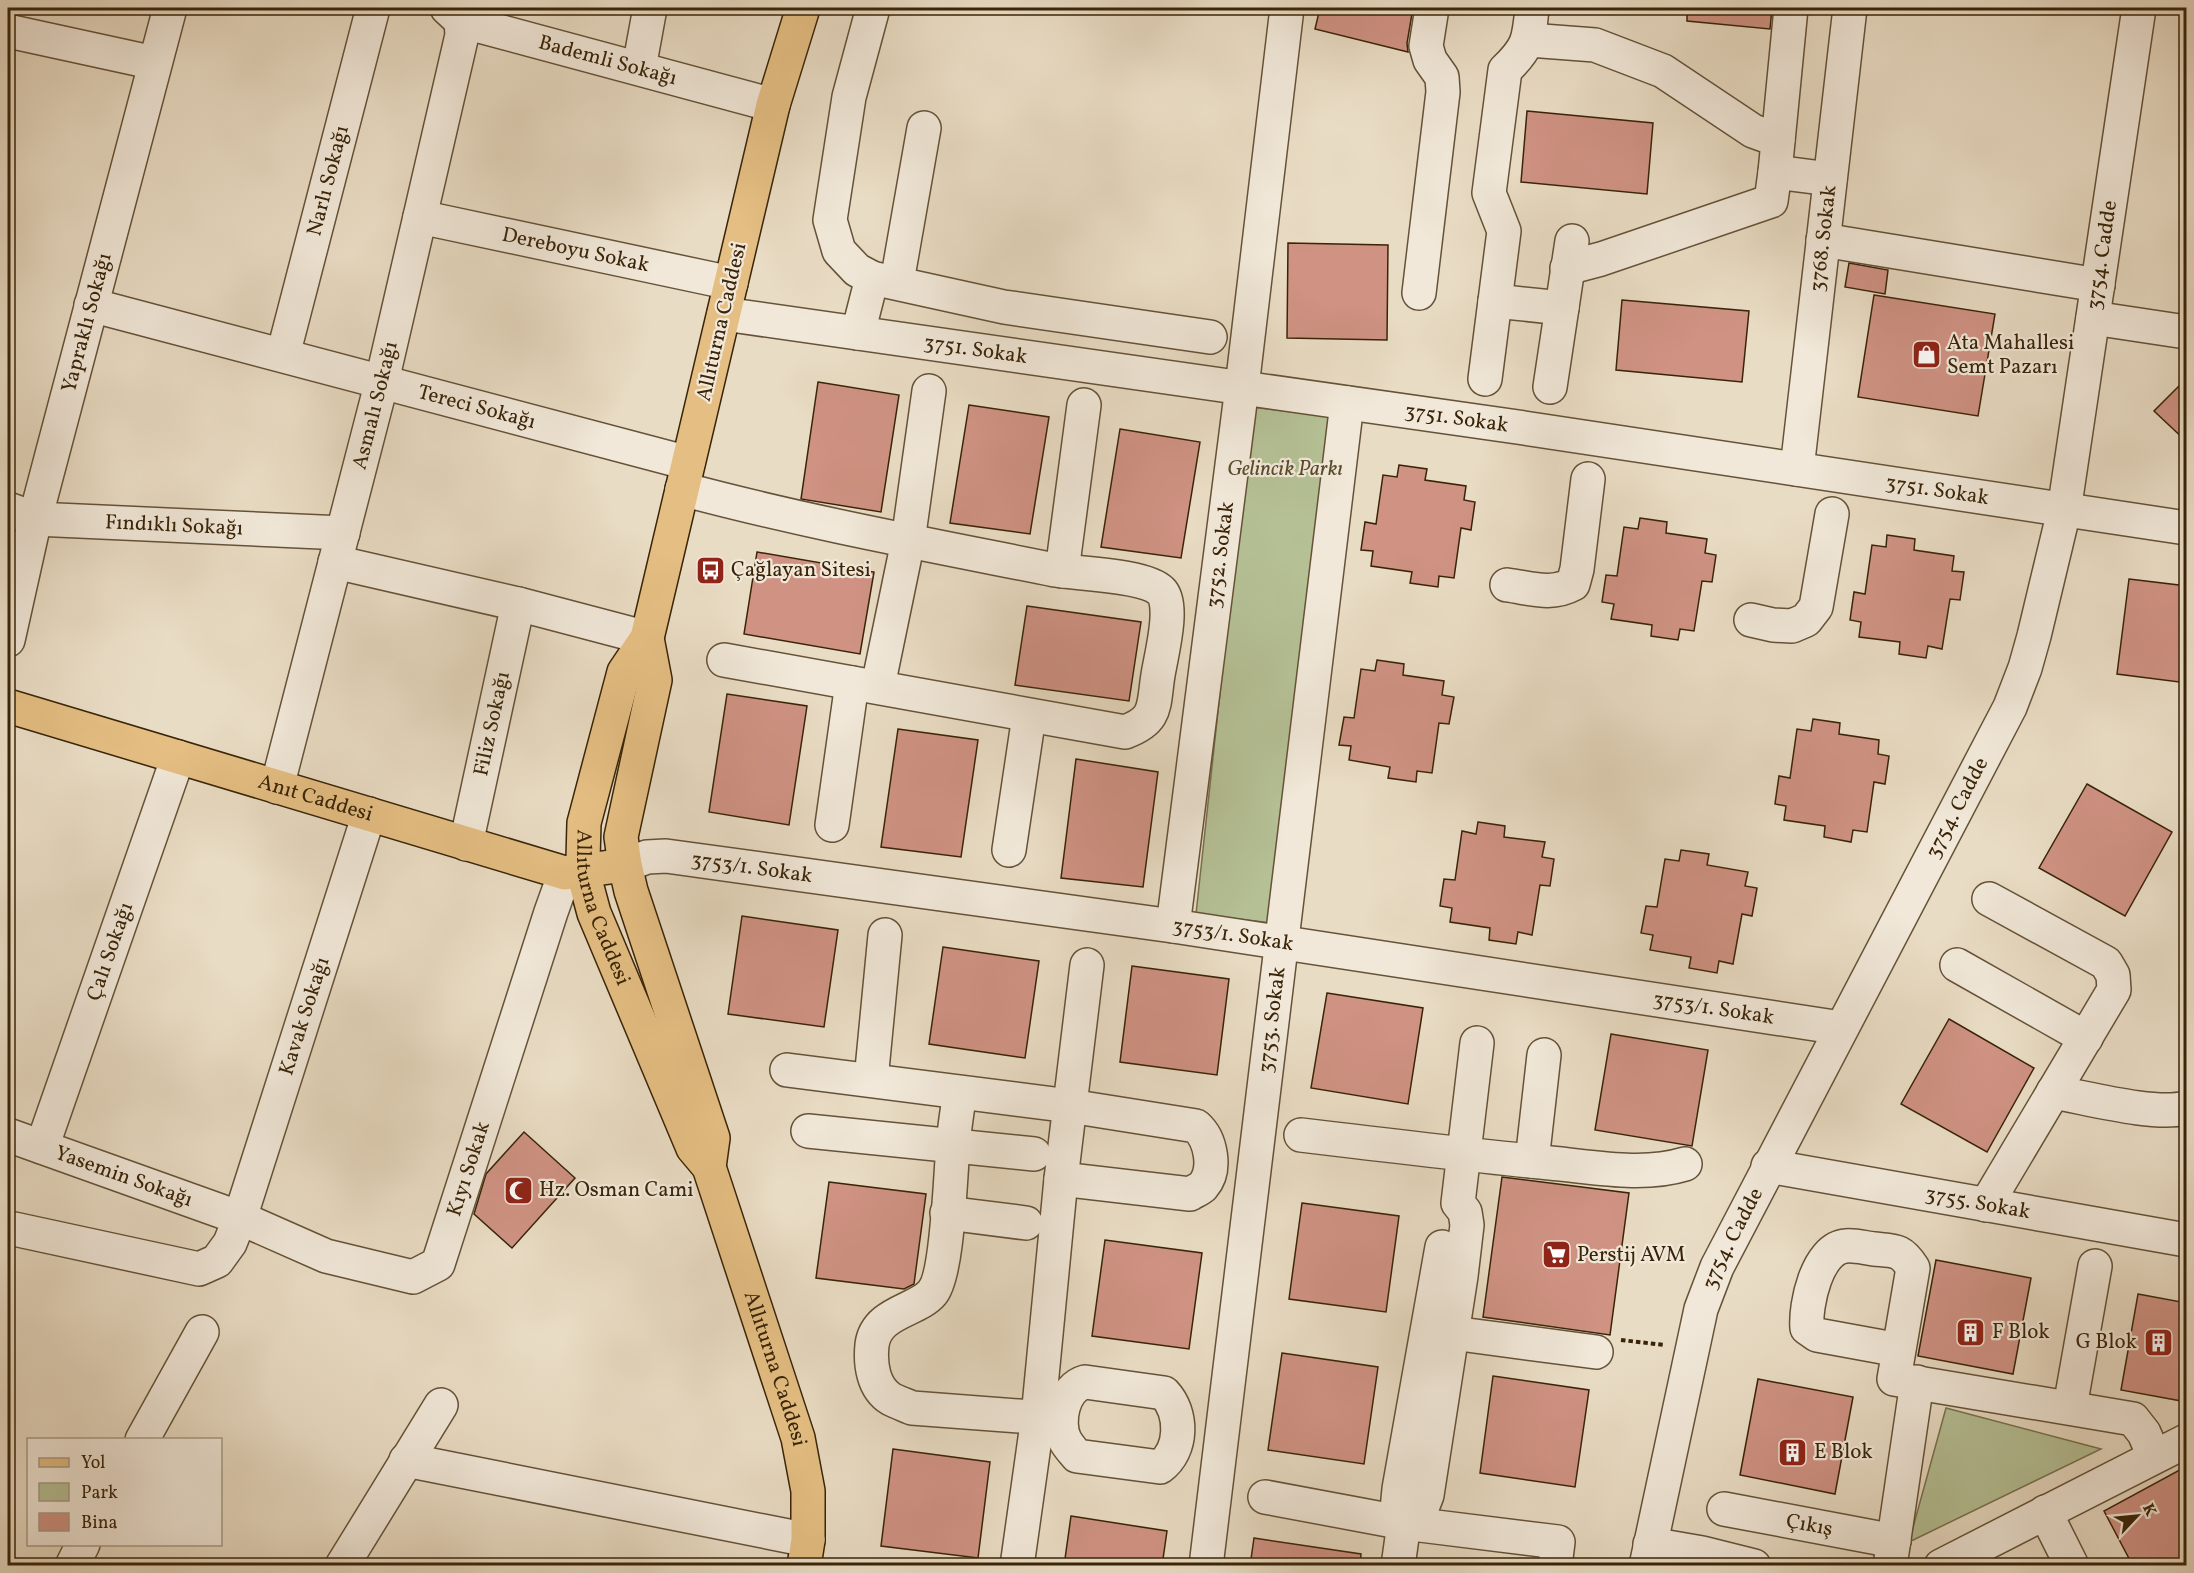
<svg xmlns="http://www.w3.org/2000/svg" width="2194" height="1573" viewBox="0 0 2194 1573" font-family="Vollkorn,serif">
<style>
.green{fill:#b5c095;stroke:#77724e;stroke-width:1.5}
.building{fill:#cf9283;stroke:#392408;stroke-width:1.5}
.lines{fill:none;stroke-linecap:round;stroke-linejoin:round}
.minor-casing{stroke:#655237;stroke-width:36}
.major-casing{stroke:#392408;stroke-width:36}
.path{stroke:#392408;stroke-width:4;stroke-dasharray:4.5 3;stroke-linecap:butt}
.minor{stroke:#f1e8d9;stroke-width:33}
.major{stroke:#e4be82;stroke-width:33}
.labels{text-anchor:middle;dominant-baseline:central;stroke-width:4.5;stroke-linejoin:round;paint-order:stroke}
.street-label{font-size:21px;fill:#392408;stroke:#f1e8d9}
.poi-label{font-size:21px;fill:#392408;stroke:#f1e8d9;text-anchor:start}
.park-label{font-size:21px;font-style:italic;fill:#584b2b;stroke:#f1e8d9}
</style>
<rect width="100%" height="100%" fill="#e9dcc4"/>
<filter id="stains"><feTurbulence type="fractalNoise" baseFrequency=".00333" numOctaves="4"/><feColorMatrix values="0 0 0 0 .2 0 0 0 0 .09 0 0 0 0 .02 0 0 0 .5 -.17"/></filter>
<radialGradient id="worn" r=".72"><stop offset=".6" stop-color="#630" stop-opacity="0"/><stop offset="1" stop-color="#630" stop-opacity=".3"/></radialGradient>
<g class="green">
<path d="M1251 407 1333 417 1272 923 1196 914Z"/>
<path d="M1946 1408 2101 1449 1909 1542Z"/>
</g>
<g class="building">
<path d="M1320 8H1413L1407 43 1408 52 1315 29Z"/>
<path d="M1687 8H1772L1770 29 1687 21Z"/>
<path d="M1527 111 1653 123 1647 194 1521 182Z"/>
<path d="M1288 243 1388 245 1387 340 1287 338Z"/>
<path d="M1849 263 1888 270 1885 294 1845 287Z"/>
<path d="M1874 295 1995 314 1978 416 1858 397Z"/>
<path d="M1622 300 1749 311 1742 382 1616 370Z"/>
<path d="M2187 378V442L2154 411Z"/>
<path d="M818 382 899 395 881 512 801 499Z"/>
<path d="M969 405 1049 417 1030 534 950 523Z"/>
<path d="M1120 429 1200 442 1181 558 1101 547Z"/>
<path d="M1399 465 1427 469 1425 480 1466 486 1464 500 1475 502 1471 530 1461 528 1454 578 1439 576 1438 587 1410 583 1412 572 1371 566 1373 551 1361 550 1365 522 1376 524 1383 475 1397 477Z"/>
<path d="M1640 518 1667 522 1666 533 1707 539 1705 553 1716 555 1712 582 1702 581 1694 631 1680 629 1678 640 1651 636 1652 625 1611 619 1614 604 1602 602 1606 575 1617 576 1624 527 1638 529Z"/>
<path d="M1887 535 1915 539 1914 550 1954 556 1952 571 1964 572 1960 600 1950 599 1942 649 1928 646 1926 658 1899 654 1900 642 1859 637 1861 622 1850 620 1854 592 1865 594 1872 545 1886 547Z"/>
<path d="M757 552 874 572 860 654 744 634Z"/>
<path d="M2129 579 2187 586V683L2117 674Z"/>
<path d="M1027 606 1141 622 1129 701 1015 685Z"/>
<path d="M1377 660 1404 664 1403 675 1444 681 1442 695 1454 697 1449 724 1439 723 1432 773 1417 771 1416 782 1388 778 1390 767 1349 760 1351 746 1339 745 1344 717 1354 718 1361 669 1375 671Z"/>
<path d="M727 694 807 706 789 825 709 812Z"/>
<path d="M1813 719 1840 723 1839 734 1879 740 1878 754 1889 756 1885 784 1874 782 1867 832 1853 830 1851 842 1824 837 1825 826 1784 820 1786 806 1775 804 1779 776 1790 778 1797 729 1811 731Z"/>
<path d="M898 729 978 740 961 857 881 847Z"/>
<path d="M1076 759 1158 772 1143 887 1061 878Z"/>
<path d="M2087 784 2172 832 2125 916 2039 868Z"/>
<path d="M1478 822 1505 826 1504 837 1545 842 1542 857 1554 859 1550 886 1540 885 1532 935 1518 932 1516 944 1489 940 1490 928 1450 922 1452 908 1440 906 1444 879 1455 880 1462 831 1476 834Z"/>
<path d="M1681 850 1709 854 1707 865 1748 872 1745 886 1757 888 1752 916 1742 914 1733 964 1719 961 1717 973 1689 968 1691 957 1650 950 1653 935 1641 933 1646 906 1657 907 1665 859 1679 861Z"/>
<path d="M742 916 838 930 824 1027 728 1014Z"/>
<path d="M943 947 1039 961 1025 1058 929 1044Z"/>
<path d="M1132 966 1229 979 1217 1075 1120 1062Z"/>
<path d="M1327 993 1423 1008 1408 1104 1311 1088Z"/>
<path d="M1949 1019 2034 1068 1987 1152 1901 1104Z"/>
<path d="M1611 1034 1708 1050 1692 1146 1595 1130Z"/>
<path d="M524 1132 575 1178 512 1248 474 1214 486 1174Z"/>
<path d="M1502 1177 1629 1193 1610 1335 1483 1317Z"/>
<path d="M829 1182 926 1194 914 1284 904 1289 816 1278Z"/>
<path d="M1302 1203 1399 1216 1386 1312 1289 1299Z"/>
<path d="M1105 1240 1202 1253 1189 1349 1092 1336Z"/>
<path d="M1936 1260 2031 1278 2013 1374 1918 1356Z"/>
<path d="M2138 1294 2187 1303V1402L2121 1390Z"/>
<path d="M1282 1353 1378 1367 1364 1464 1268 1450Z"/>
<path d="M1493 1376 1589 1390 1575 1487 1480 1473Z"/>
<path d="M1758 1379 1853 1397 1835 1494 1740 1475Z"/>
<path d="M893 1449 990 1462 978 1558 881 1546Z"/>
<path d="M2187 1466V1566H2133L2104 1511Z"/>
<path d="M1071 1516 1167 1531 1162 1566H1064Z"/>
<path d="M1254 1538 1361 1554 1360 1566H1250Z"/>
</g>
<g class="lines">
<defs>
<g id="minor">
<path id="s1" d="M447 8 461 21 773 105"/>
<path d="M873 8 849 97 830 220 839 251 857 270 872 278 1004 307 1210 337"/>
<path d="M1791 8 1775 172 1830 179"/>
<path d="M8 31 155 63"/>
<path d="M1529 40 1595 45 1663 71 1753 131 1778 140"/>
<path d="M639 68 650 8"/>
<path id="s2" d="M420 217 731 283"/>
<path d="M1823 240 2098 285"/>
<path d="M1567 268 1601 259 1771 201 1775 172"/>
<path d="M897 282 924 128"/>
<path d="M1419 293 1443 92 1442 77 1430 60 1426 46 1432 8"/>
<path d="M1495 301 1562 308"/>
<path id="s3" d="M91 305 688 463"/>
<path id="s4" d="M724 314 1524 428 2186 528"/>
<path d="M2093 318 2186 332"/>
<path d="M858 333 872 278"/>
<path id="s5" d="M283 355 373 8"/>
<path d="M1485 379 1504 231 1489 193 1505 70C1529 47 1529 39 1532 8"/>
<path d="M1550 387 1572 241"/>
<path id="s6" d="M1797 469 1850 8"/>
<path d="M682 489C805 522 930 545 1055 570 1080 574 1145 575 1161 591 1175 604 1161 656 1158 675 1153 706 1158 720 1125 732L724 660"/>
<path id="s7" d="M8 509 35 519 343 533"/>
<path d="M335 562 518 604 647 638"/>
<path d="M1062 571 1084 405"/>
<path d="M1507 585C1531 588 1551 596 1573 584L1577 569 1588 479"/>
<path d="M1751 620 1773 625 1792 626 1806 620 1816 607 1832 514"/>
<path id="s8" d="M8 640 35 519 170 8"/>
<path d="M878 686 908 541 929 391"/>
<path id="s9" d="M277 787 382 381 462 35 461 21"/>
<path d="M832 825 852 683"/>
<path id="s10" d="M466 844 518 604"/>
<path d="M1009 850 1029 716"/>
<path id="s11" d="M625 865 647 857 666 856 1173 926 1841 1028"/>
<path id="s12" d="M1173 926 1242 387 1287 8"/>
<path d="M1957 965 2086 1038"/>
<path d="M787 1070 1070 1106 1196 1126C1211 1139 1217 1170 1203 1186 1200 1189 1195 1191 1190 1194L1061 1179"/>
<path d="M871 1080 885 935"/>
<path d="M2053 1092C2088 1098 2154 1116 2186 1108"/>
<path d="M960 1093C957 1111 954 1129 953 1148 950 1176 948 1275 932 1293 917 1311 876 1312 872 1345 870 1364 873 1388 891 1399 897 1402 905 1405 912 1408L1059 1419"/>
<path d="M808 1131 1034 1154"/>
<path id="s13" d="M8 1135 240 1218 326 1256 413 1277 438 1264 551 912 565 873"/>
<path d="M1301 1135C1384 1145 1467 1155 1550 1163 1594 1167 1643 1177 1685 1164"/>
<path id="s14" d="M42 1147 178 757"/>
<path d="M1532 1161 1544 1055"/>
<path id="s15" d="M1768 1166 2186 1240"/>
<path d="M1986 1205 2114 990 2113 975 2106 963 1989 899"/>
<path d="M947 1213 1026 1223"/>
<path id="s16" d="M8 1230 14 1229 199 1269 217 1261 230 1243 240 1218 369 814"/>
<path d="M1452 1333 1596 1352"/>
<path d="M1899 1350 1913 1268C1901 1249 1895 1251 1874 1249 1865 1248 1855 1245 1846 1246 1817 1248 1805 1305 1807 1328L1817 1335 1899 1350 1894 1379 2133 1419 2144 1433 2154 1456"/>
<path d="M1085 1382 1164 1393C1183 1413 1183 1450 1160 1467L1077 1456C1073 1451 1068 1446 1065 1440 1056 1422 1063 1388 1085 1382Z"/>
<path d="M2070 1407 2095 1266"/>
<path d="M142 1440 202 1332"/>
<path d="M406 1460 808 1540"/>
<path d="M1265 1497 1404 1523 1558 1542 1555 1566"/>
<path id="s17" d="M1724 1509 1894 1541"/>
<path d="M2045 1512 2072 1566"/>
<path d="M1404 1523 1419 1516 1427 1495 1461 1276 1467 1225 1465 1212 1458 1203 1477 1043"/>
<path d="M1650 1544 1702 1553 1754 1566"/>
<path d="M72 1566 83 1544"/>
<path d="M342 1566 441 1405"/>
<path d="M1017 1566 1038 1417 1061 1179 1087 965"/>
<path id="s18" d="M1206 1566 1347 403"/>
<path d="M1398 1566 1404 1523 1397 1510 1399 1489 1442 1247"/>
<path id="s19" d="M1646 1566 1701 1309 1717 1267 2010 707 2025 668 2034 636 2064 511 2139 8"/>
<path d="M1890 1566 1917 1382"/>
<path d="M1941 1566 2186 1441"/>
</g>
<g id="major">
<path id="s20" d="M803 8 773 105 647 638 624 672 584 823 583 859 584 876 594 913 693 1148 709 1167 798 1438 808 1491V1540L804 1566"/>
<path d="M647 638 655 680 621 837 625 865 631 891 713 1138 709 1167"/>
<path id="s21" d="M8 706 565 873 625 865"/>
</g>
</defs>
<use href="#minor" class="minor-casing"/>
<use href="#major" class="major-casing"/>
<path class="path" d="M1621 1340 1664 1345"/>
<use href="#minor" class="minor"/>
<use href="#major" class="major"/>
</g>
<defs>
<symbol id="shop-square" viewBox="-11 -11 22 22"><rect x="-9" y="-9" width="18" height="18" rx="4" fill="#8f2418" stroke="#f1e8d9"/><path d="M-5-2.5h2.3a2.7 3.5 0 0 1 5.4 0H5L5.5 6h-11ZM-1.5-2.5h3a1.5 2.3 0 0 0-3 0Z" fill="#fff"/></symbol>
<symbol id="bus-square" viewBox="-11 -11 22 22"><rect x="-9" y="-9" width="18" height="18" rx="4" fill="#8f2418" stroke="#f1e8d9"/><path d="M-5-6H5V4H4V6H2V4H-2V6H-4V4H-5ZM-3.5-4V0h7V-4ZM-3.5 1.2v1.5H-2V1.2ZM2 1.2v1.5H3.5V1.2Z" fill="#fff"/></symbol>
<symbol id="mosque-square" viewBox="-11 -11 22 22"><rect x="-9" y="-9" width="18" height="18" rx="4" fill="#8f2418" stroke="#f1e8d9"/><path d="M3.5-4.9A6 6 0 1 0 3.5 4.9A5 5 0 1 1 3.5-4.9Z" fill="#fff"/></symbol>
<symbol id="supermarket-square" viewBox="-11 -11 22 22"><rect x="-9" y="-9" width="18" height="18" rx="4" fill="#8f2418" stroke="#f1e8d9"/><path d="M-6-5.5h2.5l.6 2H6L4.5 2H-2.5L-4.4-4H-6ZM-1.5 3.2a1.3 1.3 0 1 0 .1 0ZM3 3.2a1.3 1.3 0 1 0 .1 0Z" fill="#fff"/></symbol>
<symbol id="building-square" viewBox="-11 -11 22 22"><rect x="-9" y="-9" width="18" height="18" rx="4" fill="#8f2418" stroke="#f1e8d9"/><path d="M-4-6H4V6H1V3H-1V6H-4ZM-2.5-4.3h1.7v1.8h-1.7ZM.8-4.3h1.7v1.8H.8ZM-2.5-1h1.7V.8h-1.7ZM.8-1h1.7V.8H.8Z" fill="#fff"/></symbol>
</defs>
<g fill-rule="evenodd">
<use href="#shop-square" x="1910" y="338" width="33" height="33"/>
<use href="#bus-square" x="694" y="554" width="33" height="33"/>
<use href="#mosque-square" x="502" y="1174" width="33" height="33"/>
<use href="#supermarket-square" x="1540" y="1238" width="33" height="33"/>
<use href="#building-square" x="1954" y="1316" width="33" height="33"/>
<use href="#building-square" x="2142" y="1326" width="33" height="33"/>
<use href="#building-square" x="1776" y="1436" width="33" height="33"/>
</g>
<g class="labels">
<g class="street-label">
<text stroke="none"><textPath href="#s1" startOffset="171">Bademli Sokağı</textPath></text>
<text stroke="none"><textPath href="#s5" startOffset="180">Narlı Sokağı</textPath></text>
<text stroke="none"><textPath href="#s6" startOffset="232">3768. Sokak</textPath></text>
<text stroke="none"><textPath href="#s2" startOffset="159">Dereboyu Sokak</textPath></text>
<text stroke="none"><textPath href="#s19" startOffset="1402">3754. Cadde</textPath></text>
<text transform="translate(722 322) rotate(-77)">Allıturna Caddesi</text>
<text stroke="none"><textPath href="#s8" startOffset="327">Yapraklı Sokağı</textPath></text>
<text stroke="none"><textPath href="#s4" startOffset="254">3751. Sokak</textPath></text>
<text stroke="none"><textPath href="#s9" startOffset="394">Asmalı Sokağı</textPath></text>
<text stroke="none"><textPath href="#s3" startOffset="399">Tereci Sokağı</textPath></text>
<text stroke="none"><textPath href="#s4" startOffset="740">3751. Sokak</textPath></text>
<text stroke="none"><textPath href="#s4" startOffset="1226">3751. Sokak</textPath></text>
<text stroke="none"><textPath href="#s7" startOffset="168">Fındıklı Sokağı</textPath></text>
<text stroke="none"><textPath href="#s12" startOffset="374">3752. Sokak</textPath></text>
<text stroke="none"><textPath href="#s10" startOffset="123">Filiz Sokağı</textPath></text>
<text stroke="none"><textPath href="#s21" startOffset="321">Anıt Caddesi</textPath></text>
<text stroke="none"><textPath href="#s19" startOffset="826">3754. Cadde</textPath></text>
<text stroke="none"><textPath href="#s11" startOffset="129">3753/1. Sokak</textPath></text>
<text stroke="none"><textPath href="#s20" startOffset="934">Allıturna Caddesi</textPath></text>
<text stroke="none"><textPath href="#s11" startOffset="615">3753/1. Sokak</textPath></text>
<text stroke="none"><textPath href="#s14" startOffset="207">Çalı Sokağı</textPath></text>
<text stroke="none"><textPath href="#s11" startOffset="1101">3753/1. Sokak</textPath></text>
<text stroke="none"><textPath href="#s16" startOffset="476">Kavak Sokağı</textPath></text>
<text stroke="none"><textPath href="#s18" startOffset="550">3753. Sokak</textPath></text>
<text stroke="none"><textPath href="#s13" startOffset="558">Kıyı Sokak</textPath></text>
<text stroke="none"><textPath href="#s13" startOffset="123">Yasemin Sokağı</textPath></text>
<text stroke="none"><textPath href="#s15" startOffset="213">3755. Sokak</textPath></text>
<text stroke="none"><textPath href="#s19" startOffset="340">3754. Cadde</textPath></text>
<text stroke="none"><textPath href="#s20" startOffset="1430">Allıturna Caddesi</textPath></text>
<text stroke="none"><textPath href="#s17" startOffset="87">Çıkış</textPath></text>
</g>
<g class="poi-label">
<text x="1947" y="343">Ata Mahallesi<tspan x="1947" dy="24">Semt Pazarı</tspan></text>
<text x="731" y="570">Çağlayan Sitesi</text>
<text x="539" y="1190">Hz. Osman Cami</text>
<text x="1577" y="1255">Perstij AVM</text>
<text x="1992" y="1332">F Blok</text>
<text x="2137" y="1342" text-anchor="end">G Blok</text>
<text x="1814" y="1452">E Blok</text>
</g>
<g class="park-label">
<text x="1285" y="469">Gelincik Parkı</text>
</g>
</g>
<rect width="2194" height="1573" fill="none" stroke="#e9dcc4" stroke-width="30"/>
<rect x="9" y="9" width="2176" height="1555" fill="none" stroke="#392408" stroke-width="3"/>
<rect x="15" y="15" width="2164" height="1543" fill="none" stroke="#392408" stroke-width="1.5"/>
<rect x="27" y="1438" width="195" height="108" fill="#f1e8d9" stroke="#a79a85" stroke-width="1.5"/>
<rect x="39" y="1458" width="30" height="9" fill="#e4be82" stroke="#a79a85" stroke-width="1.5"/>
<text x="81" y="1468" font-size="18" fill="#392408">Yol</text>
<rect x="39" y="1483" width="30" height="18" fill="#b5c095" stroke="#a79a85" stroke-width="1.5"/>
<text x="81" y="1498" font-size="18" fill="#392408">Park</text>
<rect x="39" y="1513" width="30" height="18" fill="#cf9283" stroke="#a79a85" stroke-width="1.5"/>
<text x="81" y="1528" font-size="18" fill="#392408">Bina</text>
<g transform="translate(2137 1516) rotate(64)" stroke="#f1e8d9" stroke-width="4.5" paint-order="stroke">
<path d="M0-4.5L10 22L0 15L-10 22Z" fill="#392408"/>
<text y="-9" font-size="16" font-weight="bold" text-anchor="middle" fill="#392408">K</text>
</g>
<rect width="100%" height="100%" filter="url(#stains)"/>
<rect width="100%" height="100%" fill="url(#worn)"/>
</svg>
